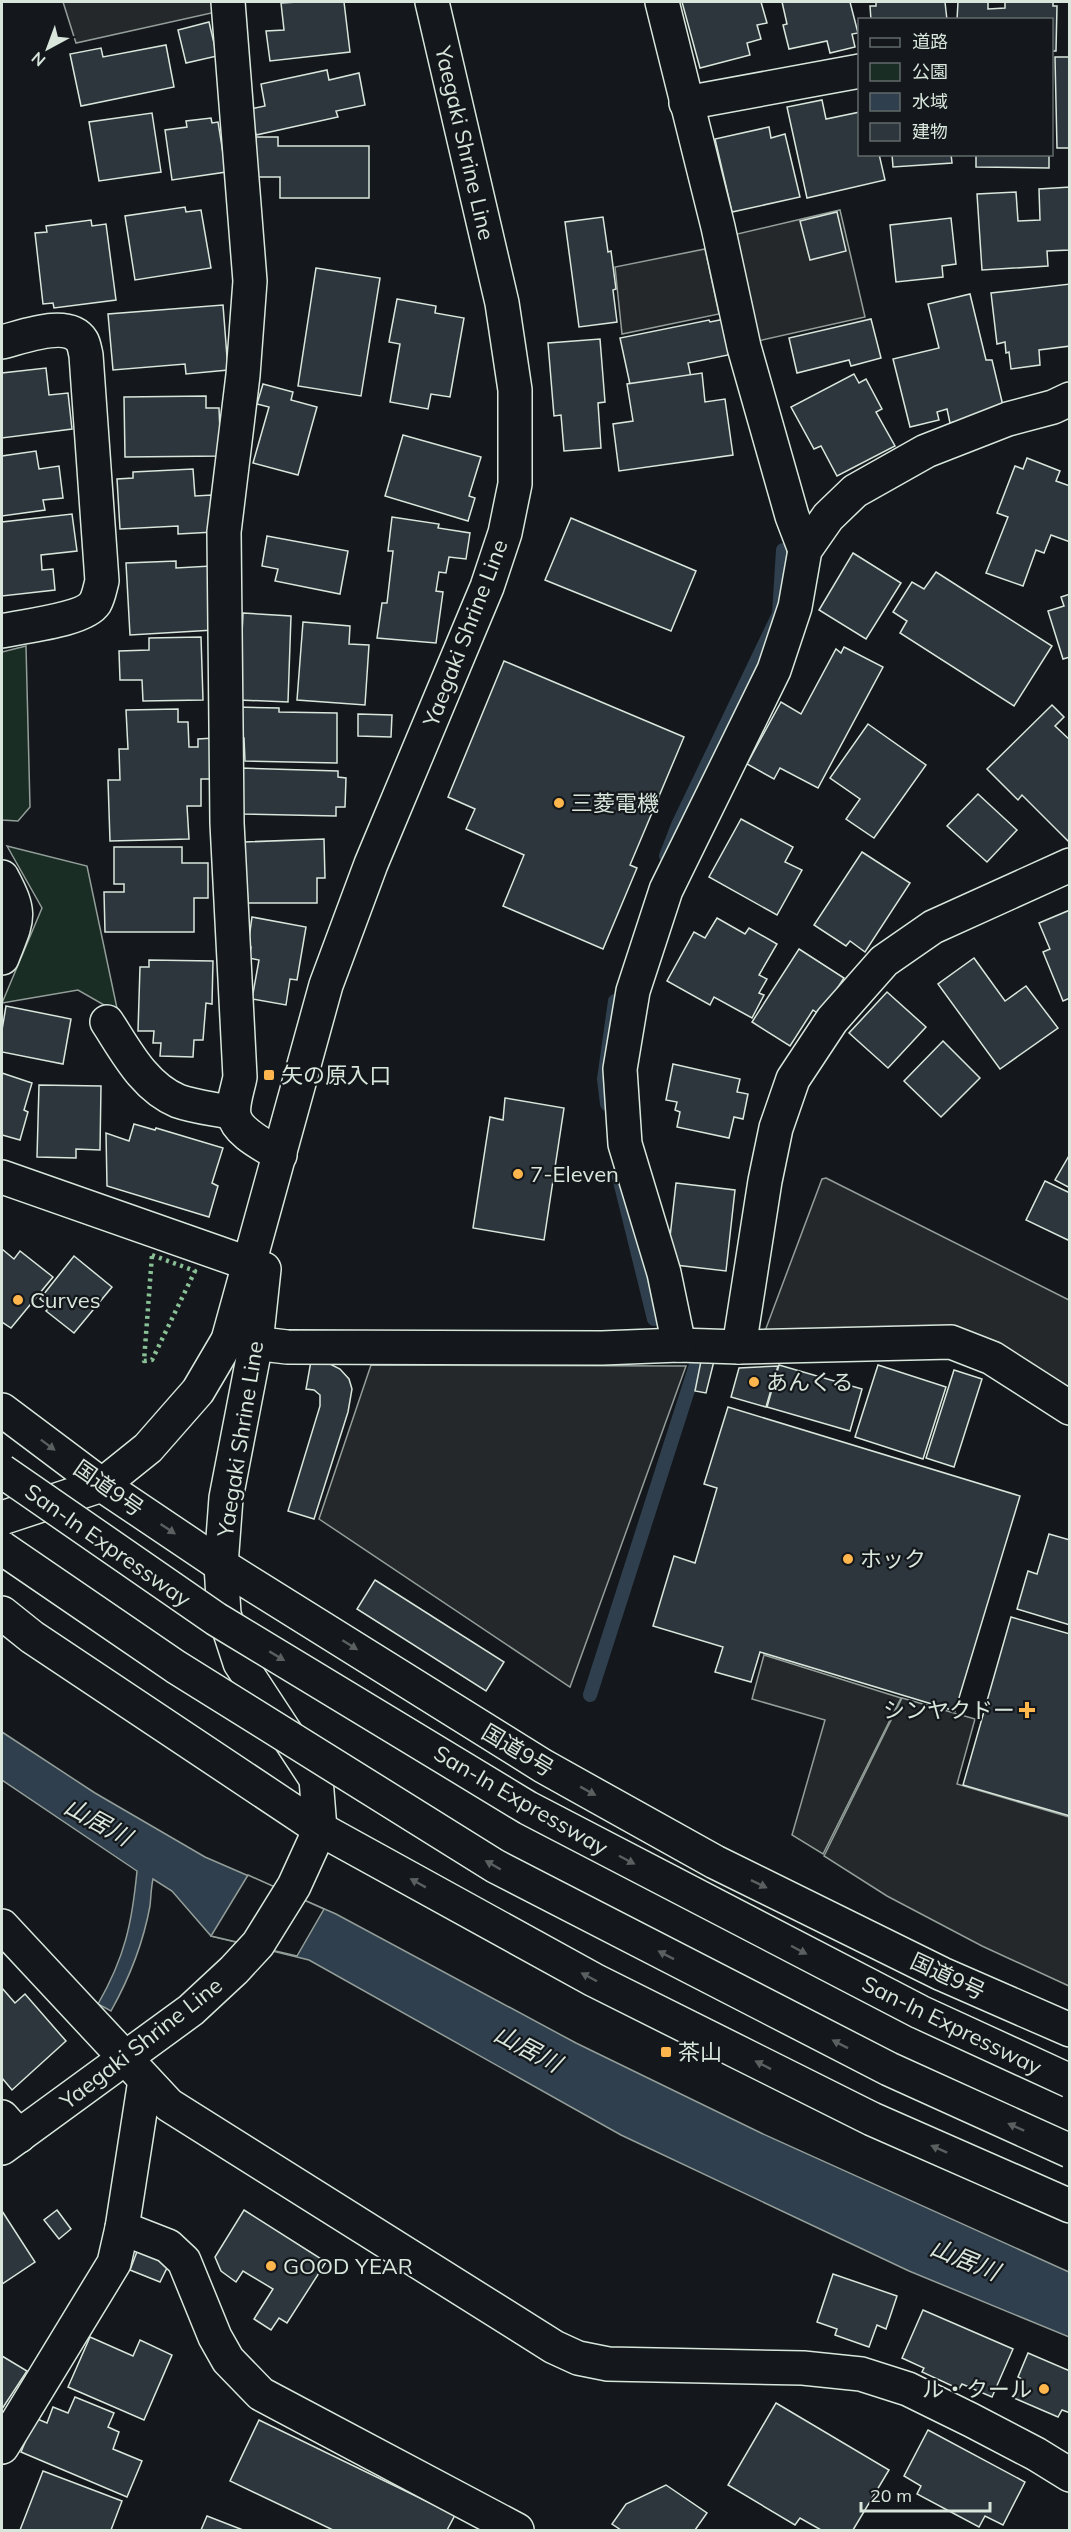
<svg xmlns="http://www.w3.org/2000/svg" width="1071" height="2532" viewBox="0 0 1071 2532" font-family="Mulish,'Noto Sans JP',sans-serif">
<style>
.green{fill:#1a2d24;stroke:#939e99;stroke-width:1.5}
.parking{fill:#24282b;stroke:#939e99;stroke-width:1.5}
.water{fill:#2f3f4d;stroke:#939e99;stroke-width:1.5}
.pier{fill:#14181c;stroke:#939e99;stroke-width:1.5}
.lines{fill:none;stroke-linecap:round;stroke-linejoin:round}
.stream{stroke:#2f3f4d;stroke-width:14}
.building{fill:#2c363c;stroke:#d8e6dc;stroke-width:1.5}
.minor-casing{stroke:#d8e6dc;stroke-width:36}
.secondary-casing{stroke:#d8e6dc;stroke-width:36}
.primary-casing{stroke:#d8e6dc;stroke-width:36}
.trunk-casing{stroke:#d8e6dc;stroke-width:36}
.minor{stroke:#14181c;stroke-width:33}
.secondary{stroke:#14181c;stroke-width:33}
.primary{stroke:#14181c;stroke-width:33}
.trunk{stroke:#14181c;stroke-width:33}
.motorway-bridge-casing{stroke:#d8e6dc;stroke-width:36;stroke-linecap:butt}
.motorway-bridge{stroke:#14181c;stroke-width:33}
.hedge{stroke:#8ac095;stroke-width:4.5;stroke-dasharray:3 4.5;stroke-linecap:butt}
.oneway{fill:#59605f}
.poi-dot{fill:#ffb74d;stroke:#14181c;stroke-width:2}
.labels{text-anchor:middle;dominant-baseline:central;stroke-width:4.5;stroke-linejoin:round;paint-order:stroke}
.street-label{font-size:22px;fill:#d8e6dc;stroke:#14181c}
.poi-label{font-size:22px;fill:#d8e6dc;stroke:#14181c;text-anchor:start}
.water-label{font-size:24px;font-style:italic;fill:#d8e6dc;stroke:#14181c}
</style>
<rect width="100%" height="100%" fill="#14181c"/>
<g class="green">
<path d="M26 646 30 807 18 821 2 820V652Z"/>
<path d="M7 846 87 866 118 1013 78 990 2 1003 42 908Z"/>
</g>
<g class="parking">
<path d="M63 2H213L216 12 76 43Z"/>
<path d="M840 210 865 317 758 341 733 235Z"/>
<path d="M705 249 719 314 622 334 615 267Z"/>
<path d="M826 1178 1069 1300V1389L982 1339 765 1331 822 1179Z"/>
<path d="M371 1365 686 1366 570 1687 319 1519Z"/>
<path d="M764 1655 901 1698 823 1854 792 1835 825 1720 752 1699Z"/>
<path d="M902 1698 975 1719 957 1784 1069 1817V1986L982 1946 887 1896 824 1856Z"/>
</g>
<path class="water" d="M2 1732 95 1793 205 1857 336 1914 576 2043 761 2133 1069 2272V2337L909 2271 621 2135 309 1960 211 1936 172 1891 153 1879C151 1888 151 1897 150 1906 143 1944 130 1977 111 2011L98 2004C125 1957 132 1923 137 1871L2 1780Z"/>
<path class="pier" d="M248 1875 324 1909 297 1956 211 1936Z"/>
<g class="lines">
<g class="stream">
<path d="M666 856 678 825 779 614 783 550"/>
<path d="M607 1104 604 1079 615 1001"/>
<path d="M618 1173 654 1319 663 1317"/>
<path d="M590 1695 696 1365"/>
</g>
</g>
<g class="building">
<path d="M298 2H344L350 52 270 61 266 31 284 30 281 3Z"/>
<path d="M682 2H761L767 23 757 25 761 39 747 43 750 55 700 68Z"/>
<path d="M782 2H850L858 33 852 34 855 47 830 53 827 41 789 49 783 25 787 24Z"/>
<path d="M876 2H945L947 20H871L870 6H876Z"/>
<path d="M958 2H988V9L1005 8V2H1053V6H1057L1056 51H1052V20H957Z"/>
<path d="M209 22 217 56 186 63 178 30Z"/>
<path d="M166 45 174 87 81 106 70 54 101 48 103 57Z"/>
<path d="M1055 57H1070V148H1057Z"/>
<path d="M327 70 329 80 359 73 365 105 336 111 338 117 256 135 250 109 265 106 261 84Z"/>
<path d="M822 100 826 119 860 112V154H879L885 180 807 198 787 107Z"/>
<path d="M152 113 161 172 99 181 89 122Z"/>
<path d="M211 118 212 123 218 122 226 172 172 180 165 130 187 127 186 121Z"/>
<path d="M769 127 771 138 785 134 800 197 732 212 715 139Z"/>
<path d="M256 137H278V146H369V198H280V177H256Z"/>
<path d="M892 154H951L952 163 893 167Z"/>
<path d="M976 154H1049V168L976 167Z"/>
<path d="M1070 187V250L1047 251 1048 266 982 270 977 194 1016 192 1018 221 1040 220 1039 189Z"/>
<path d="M185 207 186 212 201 210 211 268 135 280 125 216Z"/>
<path d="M837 212 846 251 810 260 800 221Z"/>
<path d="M603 217 608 252 611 251 616 289 613 290 617 322 579 327 565 222Z"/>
<path d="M951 218 956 264 942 266 943 277 896 282 890 225Z"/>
<path d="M91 220 92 226 106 224 116 300 54 308 53 303 43 304 35 233 47 232 46 226Z"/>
<path d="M316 268 380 278 361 396 298 386Z"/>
<path d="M1070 284V346L1039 350 1040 365 1011 369 1009 352 1006 353 1005 342 997 344 991 293Z"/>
<path d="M970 294 986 360H992L1004 410 950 423 947 409 937 412 939 420 910 427 893 359 939 348 928 304Z"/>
<path d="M397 299 436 306 435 313 464 318 450 397 431 394 428 409 390 402 400 344 389 342Z"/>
<path d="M223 305 228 370 186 374 185 364 113 370 108 314Z"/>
<path d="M725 319 733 354 688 363 691 377 631 389 620 338 709 320 710 322Z"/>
<path d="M871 319 881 358 851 366 849 360 797 373 789 338Z"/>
<path d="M600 339 605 402 598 403 601 448 564 451 561 415 554 416 548 343Z"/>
<path d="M46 368 49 395 68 393 72 429 2 438V373Z"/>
<path d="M702 373 705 402 725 399 733 455 619 471 613 424 633 421 627 384Z"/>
<path d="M854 374 859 383 866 379 882 409 876 412 895 446 837 476 821 446 814 449 791 407Z"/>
<path d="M263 384 293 392 291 400 317 407 298 475 253 463 269 407 257 404Z"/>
<path d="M206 396V408H219L221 456 125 457 124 397Z"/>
<path d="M403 435 481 457 469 496 475 498 468 521 385 496Z"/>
<path d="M36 451 39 469 59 466 63 498 43 500 45 510 2 516V456Z"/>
<path d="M1027 458 1060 471 1056 481 1070 486V542L1051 535 1044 553 1036 550 1023 586 986 573 1008 517 997 513 1015 466 1023 469Z"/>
<path d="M193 469 195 496 212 495 214 532 178 534V526L120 529 117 479 133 478V472Z"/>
<path d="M72 514 77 551 41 555 42 570 53 569 55 590 2 596V522Z"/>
<path d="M392 517 439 524 438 528 470 533 466 559 449 557 446 573 439 572 436 591 443 592 436 643 377 638 382 603H387L393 551H388Z"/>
<path d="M571 518 696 571 671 631 545 580Z"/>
<path d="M267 536 348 551 340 594 275 581 278 569 262 566Z"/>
<path d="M853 553 901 583 866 639 819 610Z"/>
<path d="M176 561V568L211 566 214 630 130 635 126 563Z"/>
<path d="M936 572 1052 646 1014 706 900 633 907 621 893 612 912 582 924 589Z"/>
<path d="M1070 594V657L1063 659 1048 611 1064 606 1061 597Z"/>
<path d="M243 613 291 616 288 702 239 700Z"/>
<path d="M303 622 350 626 349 644 369 645 365 705 297 700Z"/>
<path d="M201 637 203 700 143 701 142 680H120L119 651 149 650V638Z"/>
<path d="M844 647 883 667 818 788 780 768 774 779 747 764 781 702 801 714 836 649 841 653Z"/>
<path d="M504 661 684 737 630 865 637 868 603 949 503 906 524 855 466 829 475 809 448 797Z"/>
<path d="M1052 705 1064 717 1055 726 1070 740 1069 842 1022 795 1018 800 987 769Z"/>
<path d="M236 707 279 708V712L337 713V763L245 761 244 738H235Z"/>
<path d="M178 709V722H188L189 747H198V739L214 738 215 779H201V806H187L189 839 110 841 108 780H120L119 749H128L126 710Z"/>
<path d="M358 714 392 715 391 737 358 736Z"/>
<path d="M868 724 926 765 874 838 846 819 860 799 830 778Z"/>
<path d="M241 768 338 771V777L346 778 345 807H336V816L240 814Z"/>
<path d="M978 794 1017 830 987 862 947 826Z"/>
<path d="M741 819 793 847 785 862 802 870 777 915 709 877Z"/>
<path d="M324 839 325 878H317V903H248L244 842Z"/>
<path d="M114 847H182V863H208V898H194V932H105L104 892H124V884H114Z"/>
<path d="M862 852 910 883 865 952 850 941 846 946 814 925Z"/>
<path d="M1070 910V998L1063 1001 1043 952 1050 949 1039 923Z"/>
<path d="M252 917 306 927 297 980 290 979 286 1005 252 999 259 960 249 958 251 947 248 946Z"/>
<path d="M717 918 745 934 749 928 777 944 759 975 767 979 759 993 764 995 752 1018 714 997 710 1005 667 981 694 932 705 938Z"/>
<path d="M799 949 844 978 820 1015 813 1010 790 1046 752 1022Z"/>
<path d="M974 958 1005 1001 1026 986 1058 1028 1000 1069 938 984Z"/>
<path d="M149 960 213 961 212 1004 206 1003 203 1040H194L193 1057 160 1056 161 1043H153L154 1031H138L140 967H149Z"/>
<path d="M887 992 926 1027 888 1068 849 1033Z"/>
<path d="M6 1006 71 1019 63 1064 2 1052V1030Z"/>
<path d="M943 1041 980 1078 941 1117 904 1081Z"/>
<path d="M673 1064 740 1079 737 1092 748 1094 743 1119 734 1117 729 1138 677 1127 680 1112 675 1110 677 1102 666 1100Z"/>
<path d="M2 1073 32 1083 24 1110 28 1112 20 1140 2 1135Z"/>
<path d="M39 1085 101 1086 100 1150 76 1149V1158L37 1157Z"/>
<path d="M505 1098 564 1108 544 1240 473 1228 490 1117 503 1120Z"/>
<path d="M134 1124 155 1130 156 1128 223 1148 212 1183 218 1186 209 1217 107 1186 106 1133 129 1141Z"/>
<path d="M1070 1154V1188L1055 1180Z"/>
<path d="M1045 1181 1070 1193V1241L1026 1220Z"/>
<path d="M676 1183 735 1190 726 1271 667 1264Z"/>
<path d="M2 1249 14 1259 20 1251 53 1277 11 1328 2 1322Z"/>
<path d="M74 1256 112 1287 74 1333 46 1311 50 1307 40 1299Z"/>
<path d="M311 1361 328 1363 340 1369 349 1379 352 1389 348 1412 314 1519 288 1511 320 1406V1395L314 1390 306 1389Z"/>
<path d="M701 1361H714L706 1393 695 1391Z"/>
<path d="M779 1365 862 1389 850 1431 767 1407Z"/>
<path d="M878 1365 946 1387 923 1459 855 1437Z"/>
<path d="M778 1366 766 1407 731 1397 739 1368Z"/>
<path d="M954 1370 982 1379 954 1467 926 1458Z"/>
<path d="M728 1407 1020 1496 955 1711 760 1652 751 1682 715 1672 723 1647 653 1626 674 1556 695 1563 717 1488 704 1484Z"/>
<path d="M1049 1534 1070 1540V1625L1017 1609 1028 1571 1037 1574Z"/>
<path d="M375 1580 504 1662 486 1691 357 1609Z"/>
<path d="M1011 1617 1070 1634V1816L963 1785Z"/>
<path d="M2 1988 15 2003 25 1994 66 2041 12 2090 2 2078Z"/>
<path d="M57 2210 71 2229 59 2239 44 2220Z"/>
<path d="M244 2210 326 2262 287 2323 279 2318 271 2330 254 2319 273 2289 243 2271 236 2282 221 2271 215 2257Z"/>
<path d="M2 2211 35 2262 2 2284Z"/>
<path d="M138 2249 170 2262 160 2282 130 2270Z"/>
<path d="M833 2274 897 2296 886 2329 877 2325 869 2347 835 2335 837 2329 817 2322Z"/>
<path d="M923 2310 1013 2349 992 2397 962 2384 959 2389 922 2372 924 2368 902 2358Z"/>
<path d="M90 2337 133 2356 140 2340 172 2355 144 2420 68 2387Z"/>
<path d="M1028 2353 1070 2371V2413L1062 2410 1058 2417 1014 2398 1022 2379 1018 2377Z"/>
<path d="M2 2356 27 2371 2 2409Z"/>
<path d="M75 2397 114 2413 108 2427 119 2432 113 2449 142 2461 127 2497 21 2452 35 2418 47 2423 53 2407 68 2413Z"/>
<path d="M776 2403 889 2470 853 2530H821L800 2518 795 2525 728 2485Z"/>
<path d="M259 2420 455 2515 447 2530H333L230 2481Z"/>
<path d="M928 2430 1025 2482 1003 2525 985 2516 979 2527 917 2494 921 2486 904 2476Z"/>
<path d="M43 2471 122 2501 111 2530H20Z"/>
<path d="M666 2485 707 2513 695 2530H621L612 2524 626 2504Z"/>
<path d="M207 2516 243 2530H201Z"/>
</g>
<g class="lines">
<defs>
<g id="minor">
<path d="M228 2 250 281 243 375 224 532 227 823 240 1077C238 1088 232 1104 234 1115 237 1133 266 1146 280 1155"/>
<path d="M662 2 718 227 744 347 792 516 805 550"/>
<path d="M686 103 860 71"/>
<path d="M2 342C23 337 68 319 82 341 84 344 85 351 86 355L102 581C100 588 99 596 95 603 84 620 23 626 2 631"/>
<path d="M2 877C23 916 17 919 2 958"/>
<path d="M107 1022C126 1051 144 1087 178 1101 195 1107 216 1109 233 1113"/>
<path d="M2 1177 250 1264"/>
<path d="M228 1340 287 1347 602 1348 679 1345 739 1347 951 1342 992 1358 1070 1408"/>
<path d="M679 1345 664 1273 625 1144 620 1069 633 991 666 890 774 670 795 607 805 550 828 517 855 491 926 451 1008 419 1053 407 1070 399"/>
<path d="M739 1347 765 1181 776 1128 793 1079 832 1020 884 961 933 927 1070 865"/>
<path d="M2 1926 169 2105 554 2347 578 2358 608 2364 803 2368 861 2374 908 2389 971 2420 1036 2454 1070 2475"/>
<path d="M2 2117 19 2136"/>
<path d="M122 2228 168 2246 184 2261 215 2337 228 2360 261 2394 517 2530"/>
<path d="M2 2447 114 2263 122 2228 145 2080"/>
</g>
<g id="secondary">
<path d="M102 1485 148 1448 198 1391 228 1340 326 985 371 864 487 587 505 533 515 484V390L502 303 432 2"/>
<path d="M2 2148 191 2010 234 1970 258 1944 294 1886 320 1829 316 1779 240 1663 224 1614 221 1565 226 1498 256 1343 264 1269"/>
</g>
<path id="primary" d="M2 1518 102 1485"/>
<g id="trunk">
<path d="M2 1410 102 1485 221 1565 543 1766 715 1862 942 1974 1070 2030"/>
<path d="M2 1613 32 1637 320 1829 594 1980 872 2119 1070 2206"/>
</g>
</defs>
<use href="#minor" class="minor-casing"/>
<use href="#secondary" class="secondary-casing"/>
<use href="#primary" class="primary-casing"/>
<use href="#trunk" class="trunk-casing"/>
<use href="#minor" class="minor"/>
<use href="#secondary" class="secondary"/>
<use href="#primary" class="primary"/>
<use href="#trunk" class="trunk"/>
<defs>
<g id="motorway-bridge">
<path d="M2 1471 216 1619 528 1808 920 2012 1070 2081"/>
<path d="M2 1548 176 1667 495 1866 889 2069 1070 2151"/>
</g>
</defs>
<use href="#motorway-bridge" class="motorway-bridge-casing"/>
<use href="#motorway-bridge" class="motorway-bridge"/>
<path class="hedge" d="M152 1255 195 1271 152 1360 144 1361Z"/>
</g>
<defs><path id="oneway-solid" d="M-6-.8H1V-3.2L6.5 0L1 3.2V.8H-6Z" transform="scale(1.5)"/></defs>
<g class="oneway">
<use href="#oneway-solid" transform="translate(48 1445) rotate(37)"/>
<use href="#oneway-solid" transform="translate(168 1529) rotate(34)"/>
<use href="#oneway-solid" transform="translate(350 1645) rotate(32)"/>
<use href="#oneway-solid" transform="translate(277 1656) rotate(31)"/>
<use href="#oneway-solid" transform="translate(588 1791) rotate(29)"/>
<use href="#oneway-solid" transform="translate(627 1860) rotate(28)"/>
<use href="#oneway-solid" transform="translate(493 1865) rotate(-150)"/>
<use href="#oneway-solid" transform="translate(418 1883) rotate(-151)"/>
<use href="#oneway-solid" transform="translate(759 1884) rotate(26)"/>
<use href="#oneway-solid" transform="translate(799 1950) rotate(28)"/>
<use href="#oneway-solid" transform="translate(666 1955) rotate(-153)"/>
<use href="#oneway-solid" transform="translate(589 1977) rotate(-152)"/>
<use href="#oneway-solid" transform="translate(840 2044) rotate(-153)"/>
<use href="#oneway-solid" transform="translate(763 2065) rotate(-153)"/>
<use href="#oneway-solid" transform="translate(1016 2127) rotate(-156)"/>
<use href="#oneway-solid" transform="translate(939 2149) rotate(-156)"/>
</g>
<g class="poi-dot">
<circle cx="559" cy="803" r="6"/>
<rect x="263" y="1069" width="12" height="12" rx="3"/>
<circle cx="518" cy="1174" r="6"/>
<circle cx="18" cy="1300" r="6"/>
<circle cx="754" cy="1382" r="6"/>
<circle cx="848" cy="1559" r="6"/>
<path d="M1024 1701h6v6h6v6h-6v6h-6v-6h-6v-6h6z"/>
<rect x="660" y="2046" width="12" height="12" rx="3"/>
<circle cx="271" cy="2266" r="6"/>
<circle cx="1044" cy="2389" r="6"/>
</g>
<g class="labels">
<g class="street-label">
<text transform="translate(465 143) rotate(77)">Yaegaki Shrine Line</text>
<text transform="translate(465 633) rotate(-69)">Yaegaki Shrine Line</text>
<text transform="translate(240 1439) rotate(-81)">Yaegaki Shrine Line</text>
<text transform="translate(109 1488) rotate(35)">国道9号</text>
<text transform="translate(108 1545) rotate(35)">San-In Expressway</text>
<text transform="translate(518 1750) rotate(31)">国道9号</text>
<text transform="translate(521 1800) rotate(30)">San-In Expressway</text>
<text transform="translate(948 1976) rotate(25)">国道9号</text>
<text transform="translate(952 2025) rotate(26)">San-In Expressway</text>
<text transform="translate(141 2043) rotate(-38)">Yaegaki Shrine Line</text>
</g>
<g class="poi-label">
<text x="571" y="803">三菱電機</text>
<text x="281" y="1075">矢の原入口</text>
<text x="530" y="1174">7-Eleven</text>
<text x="30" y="1300">Curves</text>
<text x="766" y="1382">あんくる</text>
<text x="860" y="1559">ホック</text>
<text x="1015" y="1710" text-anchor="end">シンヤクドー</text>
<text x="678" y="2052">茶山</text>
<text x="283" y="2266">GOOD YEAR</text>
<text x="1032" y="2389" text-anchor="end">ル・クール</text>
</g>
<g class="water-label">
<text transform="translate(98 1821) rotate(29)">山居川</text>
<text transform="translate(528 2048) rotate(28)">山居川</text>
<text transform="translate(965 2259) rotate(22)">山居川</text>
</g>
</g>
<rect width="1071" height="2532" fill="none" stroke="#d8e6dc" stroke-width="6"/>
<rect x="858" y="18" width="195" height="138" fill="#14181c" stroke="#626a69" stroke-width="1.5"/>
<rect x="870" y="38" width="30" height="9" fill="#14181c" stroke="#626a69" stroke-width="1.5"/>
<text x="912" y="48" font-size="18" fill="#d8e6dc">道路</text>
<rect x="870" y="63" width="30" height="18" fill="#1a2d24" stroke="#626a69" stroke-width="1.5"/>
<text x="912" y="78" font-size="18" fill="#d8e6dc">公園</text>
<rect x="870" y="93" width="30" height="18" fill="#2f3f4d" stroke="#626a69" stroke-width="1.5"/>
<text x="912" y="108" font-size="18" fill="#d8e6dc">水域</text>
<rect x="870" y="123" width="30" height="18" fill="#2c363c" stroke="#626a69" stroke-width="1.5"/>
<text x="912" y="138" font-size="18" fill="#d8e6dc">建物</text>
<g transform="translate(48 48) rotate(221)" stroke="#14181c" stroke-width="4.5" paint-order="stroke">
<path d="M0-4.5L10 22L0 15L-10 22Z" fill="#d8e6dc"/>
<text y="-9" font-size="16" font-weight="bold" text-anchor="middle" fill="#d8e6dc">N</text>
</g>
<path d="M861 2502v9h129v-9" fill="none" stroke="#d8e6dc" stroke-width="3"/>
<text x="870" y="2502" font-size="18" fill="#d8e6dc" stroke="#14181c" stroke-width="4.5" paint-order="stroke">20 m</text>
</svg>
